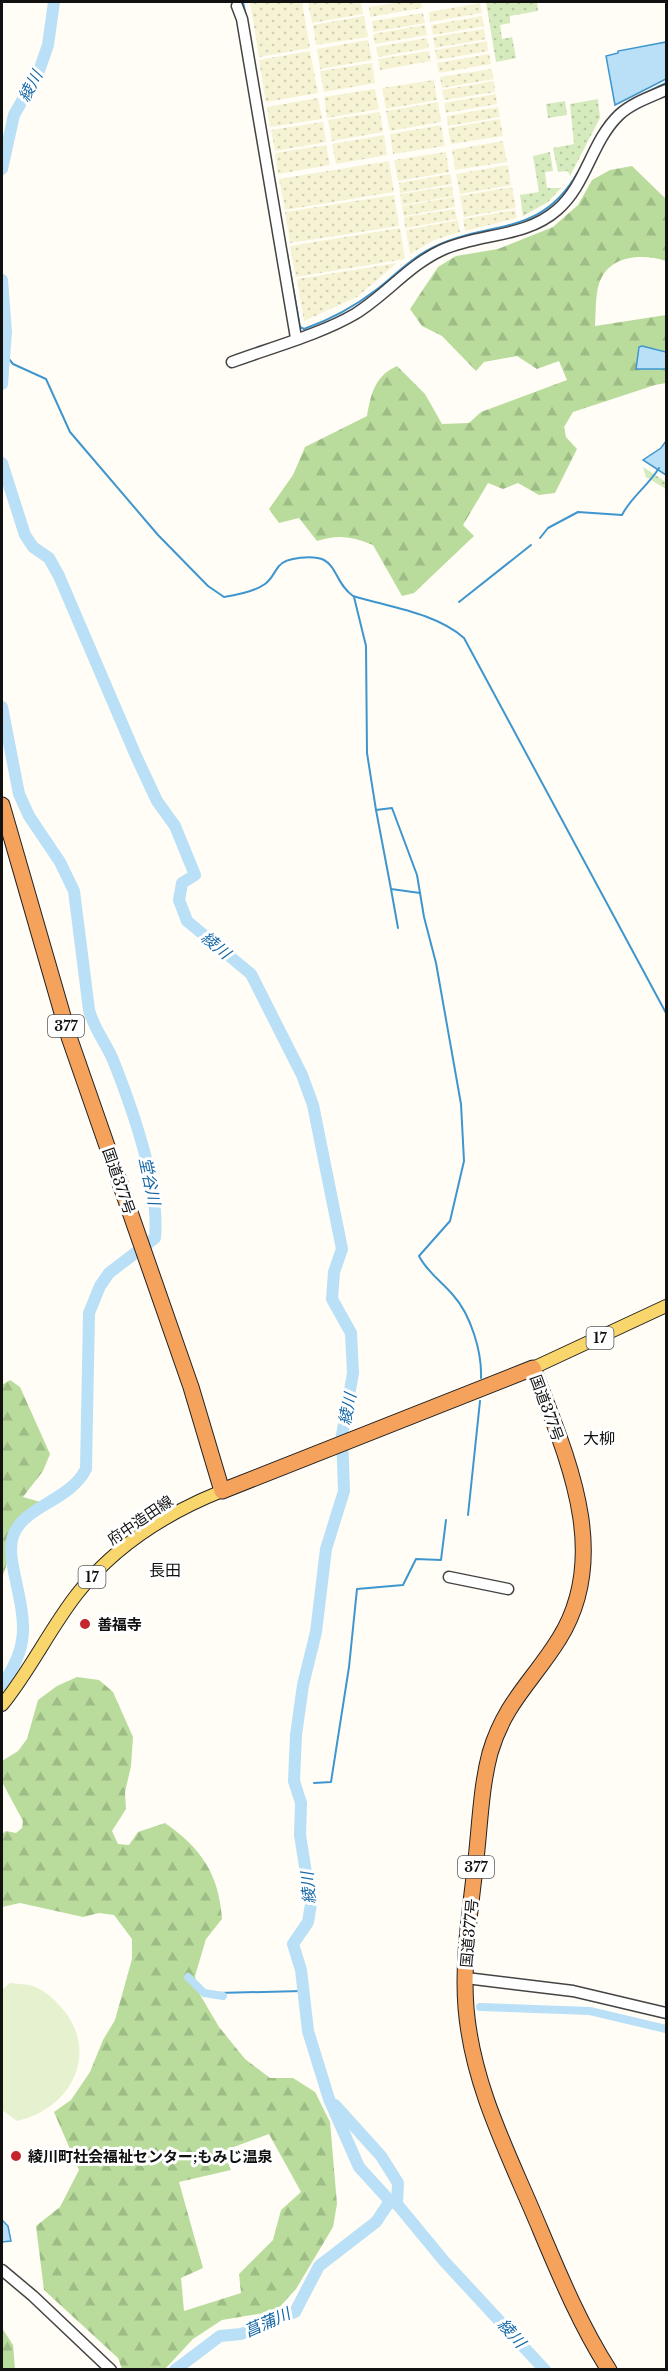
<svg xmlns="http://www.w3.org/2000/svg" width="668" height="2371" viewBox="0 0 668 2371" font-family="'Libre Baskerville','Noto Sans JP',serif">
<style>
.farmland{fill:url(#farmland-dots)}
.grass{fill:url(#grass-dots)}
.forest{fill:url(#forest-firs);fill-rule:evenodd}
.pitch{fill:#e6f2cf}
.water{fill:#b9e0f7;stroke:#3f96cf;stroke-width:1.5}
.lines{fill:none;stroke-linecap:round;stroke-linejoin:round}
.stream{stroke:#3f96cf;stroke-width:2}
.canal{stroke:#b9e0f7;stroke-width:8}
.river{stroke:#b9e0f7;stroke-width:12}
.minor-casing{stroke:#444;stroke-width:13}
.major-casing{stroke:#222;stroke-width:14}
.highway-casing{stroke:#222;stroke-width:17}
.minor{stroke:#fff;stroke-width:10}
.major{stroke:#f9d66b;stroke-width:12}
.highway{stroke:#f5a25d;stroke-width:15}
.poi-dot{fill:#c4262e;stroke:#fff;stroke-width:2}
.labels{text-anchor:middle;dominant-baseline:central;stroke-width:6;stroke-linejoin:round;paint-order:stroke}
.shield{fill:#fff;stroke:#585858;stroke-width:1.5}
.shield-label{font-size:14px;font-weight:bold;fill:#111}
.street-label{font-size:15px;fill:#111;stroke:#fff}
.poi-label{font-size:15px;font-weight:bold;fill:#111;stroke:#fff;text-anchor:start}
.water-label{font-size:16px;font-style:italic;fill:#1768a6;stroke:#fff}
.neighbourhood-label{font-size:16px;fill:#111;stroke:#fff}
</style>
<defs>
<pattern id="farmland-dots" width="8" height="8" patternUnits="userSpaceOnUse" patternTransform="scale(1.5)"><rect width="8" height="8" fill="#f6f3d4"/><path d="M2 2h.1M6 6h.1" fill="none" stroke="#d2cfb5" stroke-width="1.8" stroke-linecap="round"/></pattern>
<pattern id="grass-dots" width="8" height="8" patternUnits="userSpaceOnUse" patternTransform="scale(1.5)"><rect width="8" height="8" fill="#d5ebbd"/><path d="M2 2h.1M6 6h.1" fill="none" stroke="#b6c8a1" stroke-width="1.8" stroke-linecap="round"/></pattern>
<pattern id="forest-firs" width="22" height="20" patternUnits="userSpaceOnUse" patternTransform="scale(1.5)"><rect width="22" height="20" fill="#b9dc9c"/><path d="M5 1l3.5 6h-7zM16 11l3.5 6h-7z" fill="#9ebc85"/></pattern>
</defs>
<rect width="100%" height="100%" fill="#fffdf5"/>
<g class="farmland">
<path d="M250 2H302L310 48 259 57Z"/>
<path d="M308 2H361L363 14 312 23Z"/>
<path d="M401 2H421L422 8 370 17 369 7Z"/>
<path d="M480 3 482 13 430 22 429 12Z"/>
<path d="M423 13 425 23 373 32 372 21Z"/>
<path d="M364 16 368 37 316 45 313 25Z"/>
<path d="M482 16 484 26 433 35 431 25Z"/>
<path d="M425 25 427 35 375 44 373 34Z"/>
<path d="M484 29 486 39 435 48 433 37Z"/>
<path d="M427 38 429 48 378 57 376 47Z"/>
<path d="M368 40 372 60 320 69 317 49Z"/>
<path d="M487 41 488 51 437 60 435 50Z"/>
<path d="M310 51 318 93 266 102 259 60Z"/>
<path d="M429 51 431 61 380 70 378 59Z"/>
<path d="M489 54 491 64 439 73 437 63Z"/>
<path d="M372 63 375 83 324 92 320 71Z"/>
<path d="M492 69 494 79 442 88 440 77Z"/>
<path d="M434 80 437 100 386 109 382 88Z"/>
<path d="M494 81 495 92 444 100 442 90Z"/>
<path d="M375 89 379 109 327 118 324 97Z"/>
<path d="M496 94 497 104 446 113 444 103Z"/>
<path d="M318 98 322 119 270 127 267 107Z"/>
<path d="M438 102 441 122 390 131 386 111Z"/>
<path d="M498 107 500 117 448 126 447 116Z"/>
<path d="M380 112 383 132 332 141 328 120Z"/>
<path d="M500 119 503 136 451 144 448 128Z"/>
<path d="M323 122 326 142 275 151 271 130Z"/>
<path d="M441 125 445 146 393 154 390 134Z"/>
<path d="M384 135 387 155 336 164 332 144Z"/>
<path d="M503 141 507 162 455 170 452 150Z"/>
<path d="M326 145 330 165 278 174 275 153Z"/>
<path d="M446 152 449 172 398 181 394 160Z"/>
<path d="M389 161 394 192 285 210 279 179Z"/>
<path d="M508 165 511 185 460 194 456 174Z"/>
<path d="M450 174 452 184 400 193 399 183Z"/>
<path d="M452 186 453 196 402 205 400 194Z"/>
<path d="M512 187 516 208 464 217 460 196Z"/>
<path d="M394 195 399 226 290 243 285 212Z"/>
<path d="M454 197 455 207 404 216 402 206Z"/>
<path d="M455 209 457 219 405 228 404 217Z"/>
<path d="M515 210 517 218 465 231 463 219Z"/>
<path d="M458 220 460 232 434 240 410 254 406 230Z"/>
<path d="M400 228 405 259 296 277 290 246Z"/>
<path d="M397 263 357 297 304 321 297 279Z"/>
</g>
<g class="grass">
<path d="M486 2H537L538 11 510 16V23L500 25 502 39 512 37 516 58 496 62Z"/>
<path d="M598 99 600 118 570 176 568 171 558 172 553 148 574 144 570 104Z"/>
<path d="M565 101 567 115 548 118 546 104Z"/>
<path d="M550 152 553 171 545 172 547 188H561L548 202 523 216 520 195 539 192 533 156Z"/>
<path d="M643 467 666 482V489L646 477Z"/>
</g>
<g class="forest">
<path d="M632 166 666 199V261C642 253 608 255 599 284 595 296 596 313 595 326L666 315V383L655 385 573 412 564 427 566 437 577 449 555 493 539 495 518 483 503 489 488 483 463 525 474 536 414 593 402 596 373 545C352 537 339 534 317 541L299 518 279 523 269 509 293 475 305 447 367 416C371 393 375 376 397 366L425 394 442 424 469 423 481 412 567 380 559 361 537 369 517 356 484 362 476 371 442 336 422 326 410 309 438 267 456 256 498 249 553 227 578 205 592 180 610 170Z"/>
<path d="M10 1380 20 1387 50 1454 43 1471 23 1497 44 1503C33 1510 18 1518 12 1531 6 1545 11 1560 2 1577V1385Z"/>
<path d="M77 1677 99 1680 113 1692 133 1737 131 1766 125 1792 126 1809 112 1831 118 1844 129 1845 138 1832 165 1823C201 1848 219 1874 222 1919L206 1939 195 1976 199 1993 219 2027 245 2059 270 2078H293L315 2092 330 2122 337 2204 333 2227 296 2289 276 2311 222 2320 193 2339 165 2369H122L118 2358 44 2290 36 2226 60 2207 79 2170 54 2112 71 2100 90 2072 103 2040 115 2020 132 1959V1939L114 1915 99 1913 83 1917 20 1903 2 1907V1834L6 1831 16 1833 22 1828 23 1821 2 1782V1761L18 1751 27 1739 38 1700 57 1686ZM269 2134 301 2192 281 2210 273 2240 239 2274 241 2293 184 2311 181 2278 203 2268 179 2182 231 2170 223 2151Z"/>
<path d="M2 2328 13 2345 15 2369H2Z"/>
</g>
<path class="pitch" d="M10 1983C18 1984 26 1984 33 1986 42 1989 53 1998 59 2005 102 2050 72 2109 17 2121L2 2110V1990Z"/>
<g class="water">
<path d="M666 42V79L615 105 606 56 618 53V51Z"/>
<path d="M642 346 666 352V369H636L639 347Z"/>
<path d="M666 441V475L643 460 661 448Z"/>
<path d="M2 2220 8 2226 11 2241 2 2242Z"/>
</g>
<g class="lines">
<g class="stream">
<path d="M243 2 246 16"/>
<path d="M593 143C613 104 630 101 666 83"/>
<path d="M287 253 300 327 304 329C329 320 354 307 376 290 393 277 407 262 426 251 485 218 539 241 578 172"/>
<path d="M4 353 13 364 46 379 70 432 158 535 208 586 224 597C237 595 254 592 265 584 272 579 274 572 279 566 286 557 314 555 324 560 337 567 337 585 353 596 389 607 436 613 464 638L666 1013"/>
<path d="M540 538 548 528 578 512 622 515C631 497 648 486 659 468"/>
<path d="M354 597 366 646 367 753 376 810 392 808 417 875 424 917 436 963 461 1104 464 1161 450 1221 419 1256C427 1272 442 1282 453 1295 471 1315 482 1352 481 1378"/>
<path d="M459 602 531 545"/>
<path d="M376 810 391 889 420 893"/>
<path d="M391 889 398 928"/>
<path d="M468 1515 480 1401"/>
<path d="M314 1783 331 1782 349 1667 357 1589 403 1585 416 1559 441 1560 446 1520"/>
<path d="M212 1995 218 1993 302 1991"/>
</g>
<g class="canal">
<path d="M188 1977 204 1993 223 1996"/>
<path d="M480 2007 590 2011 666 2029"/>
</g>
<g class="river">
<path d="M2 169 14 115 39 71 48 45 54 2"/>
<path d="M2 280 6 332 2 384"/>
<path d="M2 463 25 535 33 547 49 558 59 576 136 756 157 801 175 826 195 875 182 883 179 900 187 921 251 974 302 1075 313 1105 342 1249 334 1272 332 1299 351 1333 353 1373 342 1435 344 1491 326 1549 316 1632 303 1685 296 1735 294 1781 301 1803 300 1835 311 1904 308 1922 293 1944 301 1970 308 2031 329 2099 359 2167 390 2201 397 2204 444 2261 545 2370"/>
<path d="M2 707 19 794 29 816 60 862 74 891 89 1010C94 1029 106 1043 113 1060 133 1110 160 1185 155 1238L109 1273 100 1286 89 1313 86 1469C69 1502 24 1505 13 1536 9 1548 12 1561 14 1572 24 1619 32 1644 2 1685"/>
<path d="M335 2105 381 2156 398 2183 397 2204"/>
<path d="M175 2370 220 2336 241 2334 295 2312 319 2266 376 2222 390 2201"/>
</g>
<defs>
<g id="minor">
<path d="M237 6 242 19 296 338"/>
<path d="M232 362C270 348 321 334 355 314 386 295 409 265 442 250 480 233 525 238 557 210 587 184 591 142 619 115 632 103 650 97 666 90"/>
<path d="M449 1577 508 1589"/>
<path d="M466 1978 573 1991 666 2013"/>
<path d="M2 2270 33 2296 111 2370"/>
</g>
<g id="major">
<path d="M533 1368 666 1306"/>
<path d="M2 1705C30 1671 49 1630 77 1594 114 1547 167 1513 222 1491"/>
</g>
<path id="highway" d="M2 805 69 1037 191 1387 222 1491 533 1368C565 1453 613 1553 559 1639 533 1681 505 1702 490 1753 481 1787 480 1824 476 1859 471 1907 462 1959 466 2008 472 2081 504 2145 532 2210 555 2264 577 2320 609 2370"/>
</defs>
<use href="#minor" class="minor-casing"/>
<use href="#major" class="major-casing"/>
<use href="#highway" class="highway-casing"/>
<use href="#minor" class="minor"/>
<use href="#major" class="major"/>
<use href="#highway" class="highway"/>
</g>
<g class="poi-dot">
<circle cx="85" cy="1624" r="6"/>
<circle cx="16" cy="2156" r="6"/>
</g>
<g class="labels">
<g class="shield">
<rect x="48" y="1015" width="36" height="22" rx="4.5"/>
<rect x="586.5" y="1327" width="27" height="22" rx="4.5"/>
<rect x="78.5" y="1566" width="27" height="22" rx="4.5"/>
<rect x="458" y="1856" width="36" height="22" rx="4.5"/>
</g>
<g class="shield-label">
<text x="66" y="1026">377</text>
<text x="600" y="1338">17</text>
<text x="92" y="1577">17</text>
<text x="476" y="1867">377</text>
</g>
<g class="street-label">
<text transform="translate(119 1181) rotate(71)">国道377号</text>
<text transform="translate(547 1408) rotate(70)">国道377号</text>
<text transform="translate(140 1520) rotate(-34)">府中造田線</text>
<text transform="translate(469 1933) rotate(-85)">国道377号</text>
</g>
<g class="poi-label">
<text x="97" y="1624">善福寺</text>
<text x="28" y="2156">綾川町社会福祉センター;もみじ温泉</text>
</g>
<g class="water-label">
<text transform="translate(30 86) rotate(-62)">綾川</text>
<text transform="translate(216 945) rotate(40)">綾川</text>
<text transform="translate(150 1181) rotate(78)">堂谷川</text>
<text transform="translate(347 1409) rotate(-79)">綾川</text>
<text transform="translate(308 1888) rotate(-95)">綾川</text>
<text transform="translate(267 2322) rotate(-24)">菖蒲川</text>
<text transform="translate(512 2333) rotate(48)">綾川</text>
</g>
<g class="neighbourhood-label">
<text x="599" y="1438">大柳</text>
<text x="165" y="1570">長田</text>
</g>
</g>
<rect width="668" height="2371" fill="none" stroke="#111111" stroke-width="6"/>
</svg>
